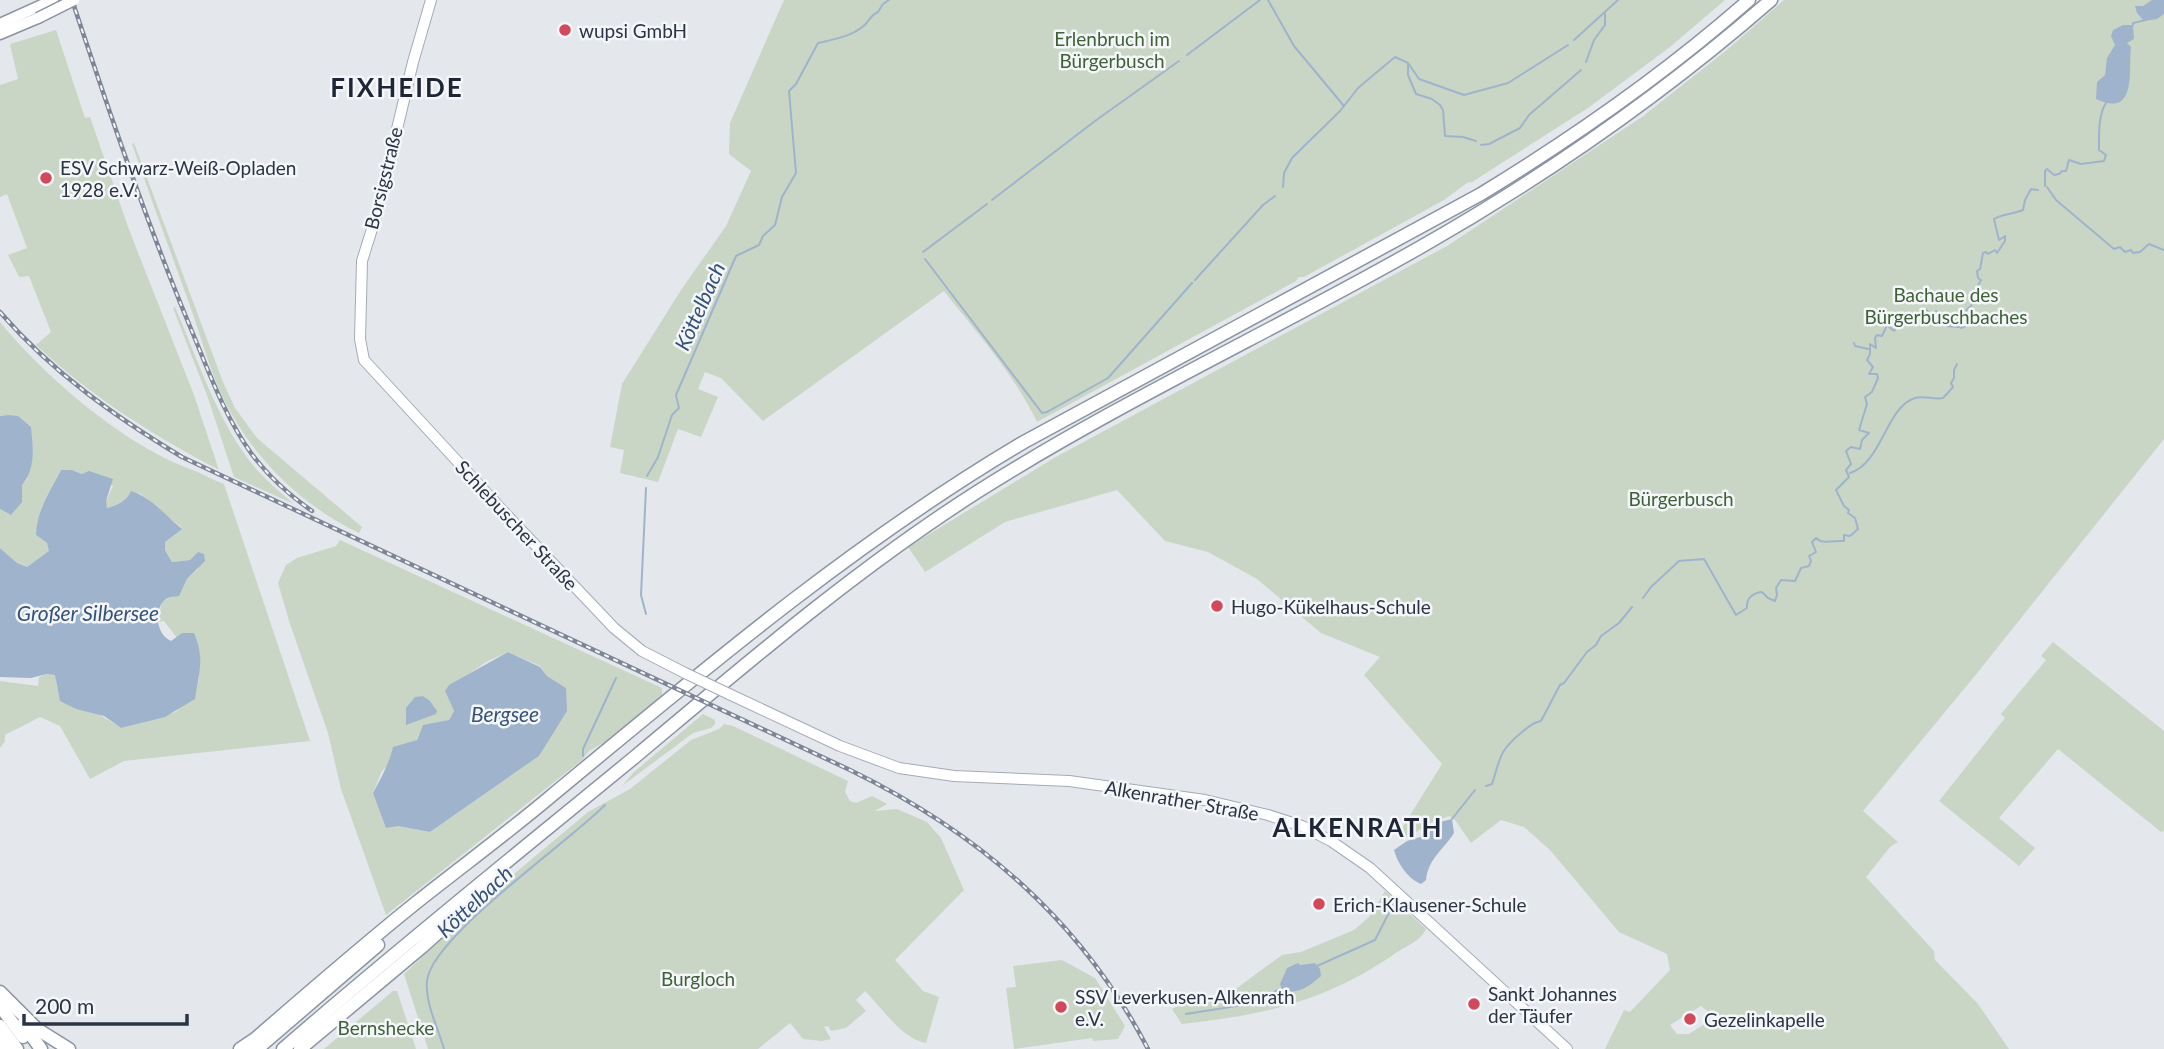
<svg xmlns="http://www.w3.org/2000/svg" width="2164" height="1049" viewBox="0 0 2164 1049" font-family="Lato,sans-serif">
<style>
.green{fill:#c9d6c5;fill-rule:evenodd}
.water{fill:#9fb4cc}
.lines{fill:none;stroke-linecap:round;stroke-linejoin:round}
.stream{stroke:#9fb4cc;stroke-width:2}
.primary-casing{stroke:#a3abb8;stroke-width:12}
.trunk-casing{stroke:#8b94a3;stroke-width:13}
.motorway-casing{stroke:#8b94a3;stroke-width:15}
.primary{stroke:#fff;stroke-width:10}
.trunk{stroke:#fff;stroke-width:10}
.motorway{stroke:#fff;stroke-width:12}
.rail-casing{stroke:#7d8696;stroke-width:4.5}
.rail{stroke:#f4f6f9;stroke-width:2;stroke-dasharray:5;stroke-linecap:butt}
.primary-bridge-casing{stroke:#a3abb8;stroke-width:12;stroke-linecap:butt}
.trunk-bridge-casing{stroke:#8b94a3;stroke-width:13;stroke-linecap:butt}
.primary-bridge{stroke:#fff;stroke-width:10}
.trunk-bridge{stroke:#fff;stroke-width:10}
.poi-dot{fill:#d1495b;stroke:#f4f6f9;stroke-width:2.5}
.labels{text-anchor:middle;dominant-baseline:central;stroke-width:5;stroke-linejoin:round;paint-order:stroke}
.poi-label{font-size:19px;fill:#2b3445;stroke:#f4f6f9;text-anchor:start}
.park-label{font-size:19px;fill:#3f6138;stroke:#f4f6f9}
.street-label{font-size:19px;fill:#2b3445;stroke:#f4f6f9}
.water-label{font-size:21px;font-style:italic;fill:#34527a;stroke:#f4f6f9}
.district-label{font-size:26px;font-weight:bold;letter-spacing:2px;fill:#1d2536;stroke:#f4f6f9}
</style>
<rect width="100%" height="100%" fill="#e4e7ec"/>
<g class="green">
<path d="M784 0H1725L1670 47 1588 108 1472 182 1467 183 1444 200 1304 277H1299L1296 281 1037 422C1014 374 977 333 944 291L763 421 721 378 705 372 698 389 718 397 701 437 678 429 658 482 620 473 624 450 610 447 622 384 681 290 726 226 751 171 729 154 730 123Z"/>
<path d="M1784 0H2164V439L1974 677 1863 811 1898 842 1890 847 1866 877 1934 951 1935 960 1978 1004 2009 1049H1605L1624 1010 1630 1012 1670 970 1667 954 1619 932 1550 850 1524 827 1501 820 1471 843 1455 820 1449 816 1433 822 1402 840 1397 836 1442 764 1364 675 1380 657 1321 633 1257 579 1208 552 1165 541 1117 490 1005 522 925 572 908 547 1054 458 1447 246 1642 117 1728 49ZM1701 1006 1715 1017 1689 1034H1677L1670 1025Z"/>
<path d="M56 30 85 118 90 117 128 227 194 395 219 470C151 434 93 398 36 345L51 332 29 276 19 277 8 255 27 248 7 194 0 197V85L18 79 10 44Z"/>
<path d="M134 143 223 382 235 408 257 438 362 527 359 533C301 505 253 458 224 400 209 369 200 333 188 300 169 248 150 196 132 144Z"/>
<path d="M175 307C199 362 218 425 258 471 269 483 282 494 294 504L234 477 208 398 173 308Z"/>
<path d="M0 322C45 377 123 444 190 469 202 473 212 480 224 484L310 741 124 761 90 779 60 726 40 717 5 735V741L0 748V681L38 686 39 677 47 674 56 675 57 688 121 728 176 712C184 705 201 687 199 675 198 664 186 644 182 633L177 638 164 621 157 622 162 602 181 591 187 579 198 569 199 552 190 560 172 562 165 550V542L182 528 141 494 131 492C127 501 116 505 106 508V501L113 486 72 470H61C50 490 36 512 36 535L47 543 50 551 27 567 17 563 0 548V509L11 515 22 485 27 479 8 415 0 416Z"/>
<path d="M340 540 662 688V695L605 742 589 751 582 760 386 915 341 789 328 733 290 624 278 583 286 565 297 558 336 546ZM508 652 540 666 547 676 566 688 539 756 430 832 398 826 373 793 382 771 417 740C420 724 437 724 449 720L454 711 445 691 486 662Z"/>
<path d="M2053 642 2164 731V831L2161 832 2058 749 1999 818 2035 848 2019 866 1939 801 2005 718 2001 714 2046 660 2041 656Z"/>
<path d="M703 714 715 720V724L711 728 693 733 622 786 634 772Z"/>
<path d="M724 724 733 726 848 781 845 792 850 801 856 803 872 796 887 804 875 811 897 809 927 822 941 838 964 890 895 960 923 991 939 997 926 1043C903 1040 882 1008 865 991L856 1000 866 1011 846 1028 831 1031 828 1026 824 1027 831 1039 822 1041 803 1039 790 1023 758 1049H428L404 974 490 894 588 812 630 789 691 740 719 729Z"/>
<path d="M1385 891 1426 929C1421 941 1404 947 1393 955 1324 1002 1263 1015 1182 1024L1172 1009 1186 1002 1223 994 1237 988 1282 955 1301 952 1354 930 1369 917Z"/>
<path d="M1062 960 1095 978 1125 1026 1118 1039 1093 1041 1092 1038 1014 1049 1006 988 1016 987 1013 966Z"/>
<path d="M393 991H397L416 1049H324Z"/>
</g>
<g class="water">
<path d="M2152 0H2164V14L2157 19 2144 21 2137 13 2135 6H2143Z"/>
<path d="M2123 25H2133L2134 39 2127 43 2131 47C2128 69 2138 119 2096 99L2097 82 2105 75 2107 58 2115 45 2111 36 2113 30Z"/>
<path d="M8 415 18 416 31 427C33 448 36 468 22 485V502L11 515 0 509V416Z"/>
<path d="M61 470H72L82 474 89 471 113 479 106 501 107 508C117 505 127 501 131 491 151 497 166 516 182 529L165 542V550L172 562 190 560 198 552 204 554 205 561 187 579 179 596C175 597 171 596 168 598 154 604 154 634 171 641L182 633H194C205 659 199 672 195 699L165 717 121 728 104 716 76 709 60 701 55 675 47 674 31 678 0 677V548L17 563 27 567 49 551 47 543 36 535C36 512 50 491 61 470Z"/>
<path d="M508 652 540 667 547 676 566 688 567 711 539 756 430 832 398 826 386 828 373 793C381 778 389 764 393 747L417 740 423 725 449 720 454 711 445 691 449 685Z"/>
<path d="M423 696 430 701 437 711 436 714 406 725V708L415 697Z"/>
<path d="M1452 819 1454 833C1444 849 1428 859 1426 880L1421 884C1407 878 1398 864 1394 850L1407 841 1427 835 1436 823Z"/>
<path d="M1298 963 1300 965 1315 963 1320 969 1321 976C1309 987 1299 993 1283 992L1280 984 1287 968Z"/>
</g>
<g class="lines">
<g class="stream">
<path d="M1268 0 1294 46 1344 106"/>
<path d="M2133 25V23L2146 20"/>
<path d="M1574 40 1618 0"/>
<path d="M1187 55 1260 0"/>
<path d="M1586 62 1594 40 1605 25V13"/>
<path d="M1408 64V75L1416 94 1432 99 1440 105 1443 110 1445 136 1463 137 1476 141"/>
<path d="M1481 145 1489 144 1520 128 1529 115 1581 70"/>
<path d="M2045 186V171L2047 169 2054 175 2059 174 2062 171H2066L2069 160 2081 164 2104 161 2106 155 2099 150C2099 136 2098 115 2106 103"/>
<path d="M1283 187 1284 173 1292 158 1340 111 1358 88 1395 57 1408 63 1419 79 1464 95 1508 83 1568 45"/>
<path d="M2047 187 2056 200 2114 249 2120 247 2125 252 2131 250 2133 253 2140 252 2149 244 2164 250"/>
<path d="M992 200 1095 121 1179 61"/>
<path d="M923 252 987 204"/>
<path d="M925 259 1042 413 1047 412 1108 378 1192 283"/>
<path d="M1195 280 1263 205 1275 196"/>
<path d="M1959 327 1962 328 1972 322"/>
<path d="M1854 343 1855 346 1868 349"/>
<path d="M1850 473C1882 463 1886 407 1915 398 1925 395 1933 400 1943 398L1953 387 1951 383 1954 378V370L1957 364"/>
<path d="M647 476 658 457 672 415 679 408 676 395 736 256 759 245 763 236 775 225 782 197 796 173 789 91 796 84 818 43C834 39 849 37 861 28 869 23 869 16 878 12L883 4 889 0"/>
<path d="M1643 598 1651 587 1679 561 1704 559 1736 615 1747 608C1746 598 1753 593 1762 592L1768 598 1775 601 1777 595 1776 588 1781 580 1795 581 1801 568 1809 566 1811 561 1809 556 1816 552 1812 542 1816 538C1823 545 1835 540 1844 541V535L1850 536 1858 529 1855 518 1848 513 1849 510 1844 506 1836 490 1849 477 1846 470 1851 464 1846 451 1851 447 1860 449 1862 440 1869 433 1859 430 1867 404 1865 397 1872 392 1878 378 1877 374H1869L1873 367 1867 360 1870 354V344L1876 348 1875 338 1877 335 1882 336 1887 325 1894 331 1898 325 1904 326 1913 314 1927 310 1929 315H1933L1936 311 1940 318 1945 319 1946 326 1959 327 1961 315 1973 304 1977 303 1976 289 1981 280 1978 278 1977 271 1980 269 1983 253 1986 252 1988 254 1995 250 1997 253 2005 241V236L1999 240 1994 219C2001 214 2014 214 2023 210L2025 200 2031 189 2038 190"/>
<path d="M646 614 641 595 646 488"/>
<path d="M583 756V749L616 678"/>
<path d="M1486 786 1492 784C1501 757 1498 752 1522 732 1529 727 1531 723 1541 721L1560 685 1564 683 1587 652 1596 645 1601 636 1619 623 1632 607"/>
<path d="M1452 819 1475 790"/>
<path d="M1317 966 1375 940 1395 901"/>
<path d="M1186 1014 1249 1004 1278 990"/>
<path d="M444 1049C438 1028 425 1003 427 981 431 937 569 842 605 805"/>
</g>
<defs>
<g id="primary">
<path d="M431 0 413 62 377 213 362 261 360 339 364 360 504 512 614 628 642 651 685 673"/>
<path d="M729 694 840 746 899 768 954 776 1069 781 1205 800 1268 815 1302 826 1331 841 1370 868 1567 1049"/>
</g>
<g id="trunk">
<path d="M0 24 53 0"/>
<path d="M0 34 38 18"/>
</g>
<g id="motorway">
<path d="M0 992 37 1029 69 1049"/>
<path d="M0 1006 23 1037"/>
<path d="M23 1024 41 1049"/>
<path d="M0 1026 17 1049"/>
<path d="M0 1041 6 1049"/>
<path d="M240 1049 255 1039C308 993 362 946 417 902 461 867 506 834 550 797 702 671 853 543 1024 442L1481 194C1576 136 1666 73 1749 0"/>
<path d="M257 1049 378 945"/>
<path d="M283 1049C398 949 518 853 636 756 746 664 855 570 977 492 1119 402 1273 331 1419 248 1544 177 1662 95 1771 0"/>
<path d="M300 1049 422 947 503 874"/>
</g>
</defs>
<use href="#primary" class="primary-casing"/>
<use href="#trunk" class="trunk-casing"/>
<use href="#motorway" class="motorway-casing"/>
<use href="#primary" class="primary"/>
<use href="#trunk" class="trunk"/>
<use href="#motorway" class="motorway"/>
<defs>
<g id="rail">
<path d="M72 0C109 111 146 221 191 329 209 372 224 415 251 453 268 476 289 495 312 511"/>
<path d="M0 312C52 372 114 416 182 457L850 770C979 833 1081 920 1148 1049"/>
</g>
</defs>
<use href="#rail" class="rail-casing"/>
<use href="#rail" class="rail"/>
<defs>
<path id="primary-bridge" d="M685 673 729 694"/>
<path id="trunk-bridge" d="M38 18 74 0"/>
</defs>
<use href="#primary-bridge" class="primary-bridge-casing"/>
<use href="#trunk-bridge" class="trunk-bridge-casing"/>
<use href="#primary-bridge" class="primary-bridge"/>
<use href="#trunk-bridge" class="trunk-bridge"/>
</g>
<g class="poi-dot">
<circle cx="565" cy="30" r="7"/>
<circle cx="46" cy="178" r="7"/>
<circle cx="1217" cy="606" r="7"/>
<circle cx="1319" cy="904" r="7"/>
<circle cx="1474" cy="1004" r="7"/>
<circle cx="1061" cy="1007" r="7"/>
<circle cx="1690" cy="1019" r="7"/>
</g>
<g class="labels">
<g class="poi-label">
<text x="579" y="30">wupsi GmbH</text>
<text x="60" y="167">ESV Schwarz-Weiß-Opladen<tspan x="60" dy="22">1928 e.V.</tspan></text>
<text x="1231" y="606">Hugo-Kükelhaus-Schule</text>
<text x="1333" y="904">Erich-Klausener-Schule</text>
<text x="1488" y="993">Sankt Johannes<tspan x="1488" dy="22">der Täufer</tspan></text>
<text x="1075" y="996">SSV Leverkusen-Alkenrath<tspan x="1075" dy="22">e.V.</tspan></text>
<text x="1704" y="1019">Gezelinkapelle</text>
</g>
<g class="park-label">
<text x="1112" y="38">Erlenbruch im<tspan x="1112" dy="22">Bürgerbusch</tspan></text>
<text x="1946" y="294">Bachaue des<tspan x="1946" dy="22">Bürgerbuschbaches</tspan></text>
<text x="1681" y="498">Bürgerbusch</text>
<text x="698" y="978">Burgloch</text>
<text x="386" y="1027">Bernshecke</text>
</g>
<g class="street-label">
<text transform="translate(383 178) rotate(-76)">Borsigstraße</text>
<text transform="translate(517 525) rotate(47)">Schlebuscher Straße</text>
<text transform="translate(1182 800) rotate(10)">Alkenrather Straße</text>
</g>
<g class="water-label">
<text transform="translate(699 306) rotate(-66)">Köttelbach</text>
<text x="88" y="612">Großer Silbersee</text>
<text x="505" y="713">Bergsee</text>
<text transform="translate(474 901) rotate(-43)">Köttelbach</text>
</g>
<g class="district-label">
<text x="397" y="87">FIXHEIDE</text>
<text x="1358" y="827">ALKENRATH</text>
</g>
</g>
<path d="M24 1014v10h163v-10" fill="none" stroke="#2b3445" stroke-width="3.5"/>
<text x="35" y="1014" font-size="21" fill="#2b3445" stroke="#f4f6f9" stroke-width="5" paint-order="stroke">200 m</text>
</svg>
